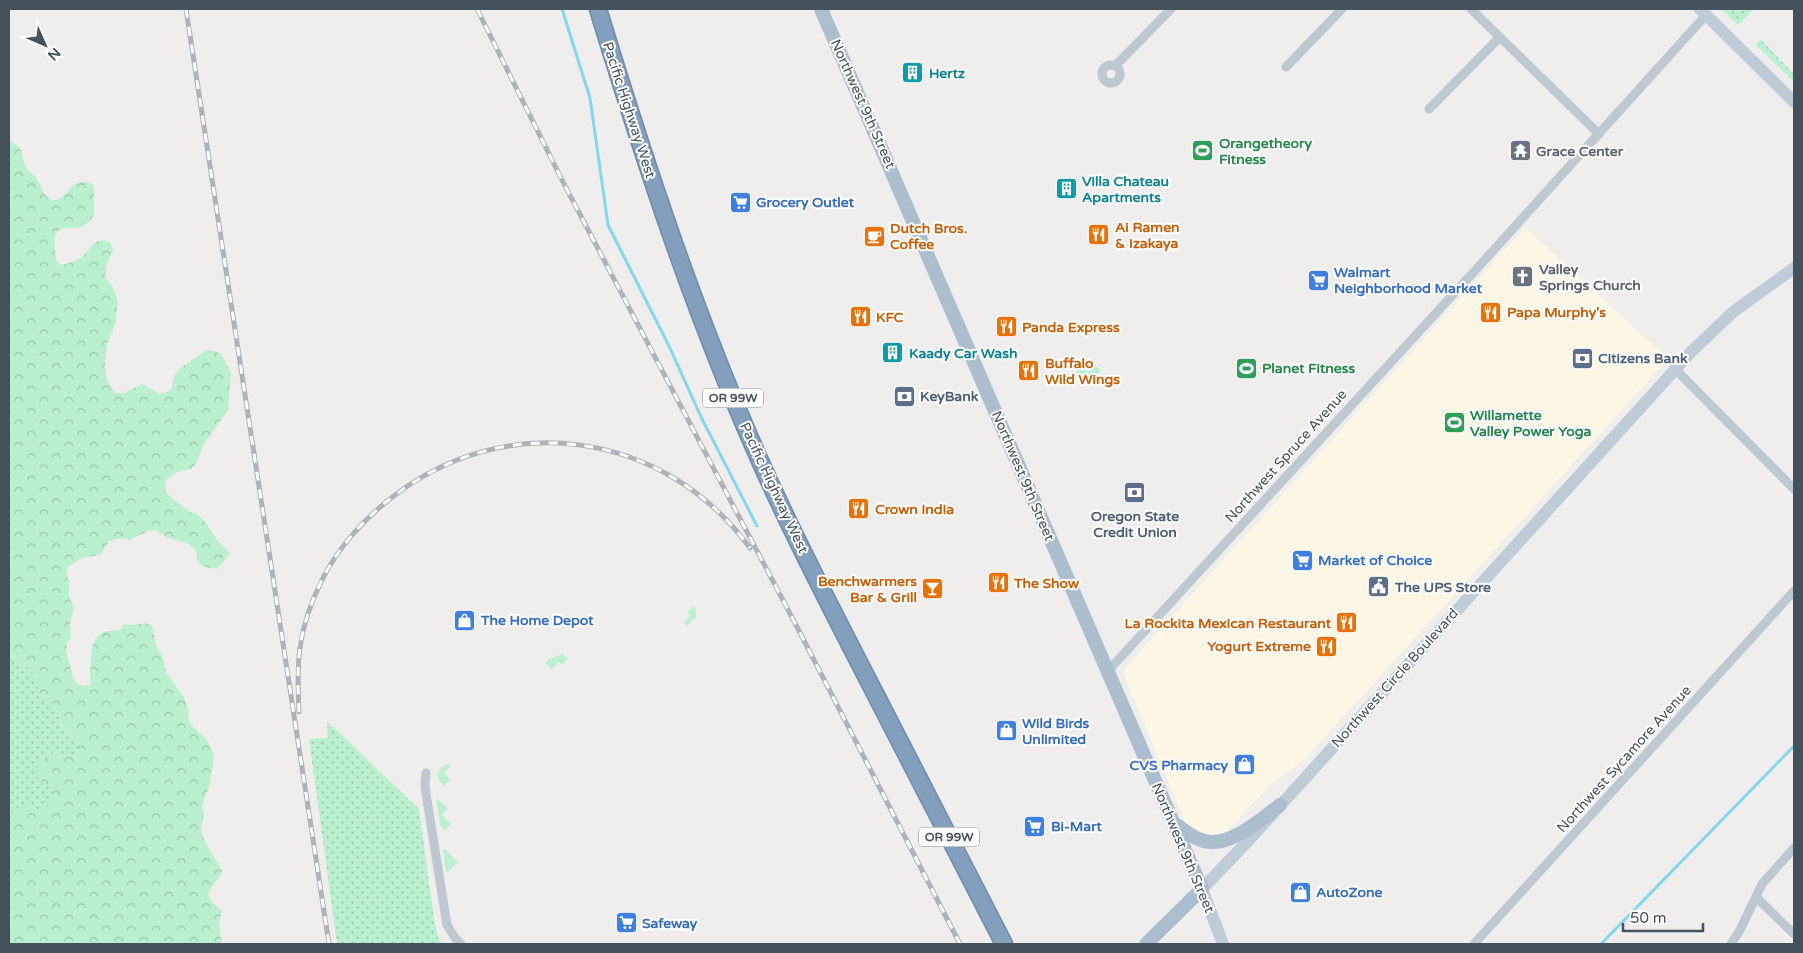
<svg xmlns="http://www.w3.org/2000/svg" width="1803" height="953" viewBox="0 0 1803 953" font-family="'Varela Round',sans-serif">
<style>
.commercial{fill:#fcf6e5}
.grass{fill:url(#grass-dots)}
.forest{fill:url(#forest-crowns)}
.garden{fill:#baf0cf}
.lines{fill:none;stroke-linecap:round;stroke-linejoin:round}
.stream{stroke:#85d7ee;stroke-width:3}
.highway-casing{stroke:#6f8aaa;stroke-width:19}
.street{stroke:#bdc8d0;stroke-width:9}
.secondary{stroke:#bfcbd7;stroke-width:12}
.primary{stroke:#acbdce;stroke-width:14}
.highway{stroke:#839fbe;stroke-width:16}
.rail-casing{stroke:#afb3b8;stroke-width:5}
.rail{stroke:#fff;stroke-width:3;stroke-dasharray:9;stroke-linecap:butt}
.labels{text-anchor:middle;dominant-baseline:central;stroke-width:4;stroke-linejoin:round;paint-order:stroke}
.shield{fill:#fff;stroke:#7d858c;stroke-width:1}
.shield-label{font-size:12px;font-weight:bold;fill:#45515b}
.culture-label{font-size:14px;font-weight:bold;fill:#0d838f;stroke:#fff;text-anchor:start}
.street-label{font-size:14px;fill:#45515b;stroke:#fff}
.leisure-label{font-size:14px;font-weight:bold;fill:#27864d;stroke:#fff;text-anchor:start}
.worship-label{font-size:14px;font-weight:bold;fill:#5b616d;stroke:#fff;text-anchor:start}
.shop-label{font-size:14px;font-weight:bold;fill:#366cbe;stroke:#fff;text-anchor:start}
.food-label{font-size:14px;font-weight:bold;fill:#c56008;stroke:#fff;text-anchor:start}
.service-label{font-size:14px;font-weight:bold;fill:#4e5e75;stroke:#fff;text-anchor:start}
</style>
<defs>
<pattern id="grass-dots" width="8" height="8" patternUnits="userSpaceOnUse" patternTransform="scale(1.25)"><rect width="8" height="8" fill="#baf0cf"/><path d="M2 2h.1M6 6h.1" fill="none" stroke="#99c5ab" stroke-width="1.8" stroke-linecap="round"/></pattern>
<pattern id="forest-crowns" width="20" height="18" patternUnits="userSpaceOnUse" patternTransform="scale(1.25)"><rect width="20" height="18" fill="#baf0cf"/><path d="M2 6a3 3 0 1 1 6 0M12 15a3 3 0 1 1 6 0" fill="none" stroke="#99c5ab"/></pattern>
</defs>
<rect width="100%" height="100%" fill="#f0eded"/>
<path class="commercial" d="M1525 227 1668 359 1304 760 1274 781 1224 834 1210 839 1193 830 1185 821 1125 678 1124 672 1127 666Z"/>
<g class="grass">
<path d="M1721 9H1754L1738 25Z"/>
<path d="M1761 40 1794 74V82L1756 45Z"/>
<path d="M9 653C24 665 39 670 38 692 43 696 53 701 56 707 59 711 58 718 60 722 68 736 85 739 75 758L49 754 35 771C38 782 47 784 54 792V799L40 813 19 807 9 816Z"/>
<path d="M327 721 419 809 434 919 438 937 442 944H337L309 739 328 738Z"/>
</g>
<path class="forest" d="M9 141C25 148 20 151 25 165 27 171 32 173 35 177 43 186 40 192 51 200 53 200 58 200 59 199 71 192 77 173 94 186V216C90 220 86 225 81 227 72 230 55 224 55 239 54 246 56 253 56 260L61 265C67 264 74 261 80 258 92 250 94 234 111 243L113 250 107 263 105 277 112 286 118 301 115 324 107 344 105 366 107 380 115 393 122 394 142 384 160 394C178 390 169 385 176 373 183 364 197 358 206 350L214 351 221 354 231 373 228 410 204 444 196 464 191 469 177 472 171 476 166 481 165 489 168 495 190 512 197 514 207 524 215 537 230 554 217 569C186 566 206 553 188 544 182 541 175 540 169 538 164 536 160 533 155 530L148 531 129 540 123 538 109 541 101 554 80 559 68 567 66 574 69 580V595L74 609 70 622 71 637 67 643 66 650 73 677 76 683 83 686 90 685C92 670 86 639 104 632 109 630 115 631 120 630L124 624C134 627 142 621 152 625L156 645 163 658 166 672 184 697 189 711 188 718 191 725 207 740 213 753 214 759 209 787 202 806C206 818 200 824 202 834 206 846 216 859 222 871 219 880 212 885 208 894L211 901 222 911 219 924 222 944H9V816L19 807 26 805 40 812 54 799V792C47 784 38 782 35 771L43 759 55 751C63 752 67 757 75 758 85 740 68 735 60 722 58 718 59 711 56 707 53 701 43 696 38 692 39 670 24 665 9 653Z"/>
<g class="garden">
<path d="M1094 365 1101 370 1095 377 1080 383 1076 371 1081 366 1088 372Z"/>
<path d="M693 606 696 610V617L687 626 684 622 690 616 687 613Z"/>
<path d="M562 654 568 658 562 665 558 662 552 669 546 663 548 660Z"/>
<path d="M448 764 451 766 444 773 450 779 444 786C435 778 436 768 448 764Z"/>
<path d="M436 798 448 808 442 815 451 824 444 831 440 825Z"/>
<path d="M445 849 458 862 448 872 446 871 443 851Z"/>
</g>
<g class="lines">
<g class="stream">
<path d="M562 9 590 98 608 225 670 348 701 417 757 526"/>
<path d="M1601 944 1794 746"/>
</g>
<defs>
<path id="highway" d="M598 9C646 166 697 322 765 472 801 552 842 629 882 707 923 786 963 865 1004 944"/>
</defs>
<use href="#highway" class="highway-casing"/>
<g class="street">
<path d="M1471 9 1599 134"/>
<circle cx="1111" cy="74" r="9"/>
<path d="M1115 66 1171 9"/>
<path d="M1286 67 1342 9"/>
<path d="M1429 109 1500 37"/>
<path d="M1675 369 1794 489"/>
<path d="M1108 671 1481 264 1706 15"/>
<path d="M426 773 425 784 426 794 447 925 455 938 461 944"/>
<path d="M1756 897 1794 934"/>
<path d="M1474 944 1794 591"/>
<path d="M1731 944 1740 930 1762 884 1794 848"/>
</g>
<g class="secondary">
<path d="M1700 9 1794 102"/>
<path d="M1223 944 1202 889 1249 840 1691 352 1733 312 1794 268"/>
</g>
<g class="primary">
<path d="M821 9 1202 889 1146 944"/>
<path d="M1174 823C1183 830 1193 838 1204 841 1229 848 1262 819 1280 805"/>
</g>
<use href="#highway" class="highway"/>
<defs>
<g id="rail">
<path d="M186 9 329 944"/>
<path d="M477 9 564 184 796 625 960 944"/>
<path d="M299 712C298 691 297 669 300 648 303 625 312 600 322 580 337 549 363 520 390 499 504 408 664 430 750 548"/>
</g>
</defs>
<use href="#rail" class="rail-casing"/>
<use href="#rail" class="rail"/>
</g>
<defs>
<symbol id="building-square" viewBox="-11 -11 22 22"><rect x="-9" y="-9" width="18" height="18" rx="4" fill="#0f9aa8" stroke="#fff"/><path d="M-4-6H4V6H1V3H-1V6H-4ZM-2.5-4.3h1.7v1.8h-1.7ZM.8-4.3h1.7v1.8H.8ZM-2.5-1h1.7V.8h-1.7ZM.8-1h1.7V.8H.8Z" fill="#fff"/></symbol>
<symbol id="stadium-square" viewBox="-11 -11 22 22"><rect x="-9" y="-9" width="18" height="18" rx="4" fill="#2e9e5b" stroke="#fff"/><path d="M0-5a6.5 5 0 1 0 0 10a6.5 5 0 1 0 0-10ZM-3.5-1.8h7v3.6h-7Z" fill="#fff"/></symbol>
<symbol id="temple-square" viewBox="-11 -11 22 22"><rect x="-9" y="-9" width="18" height="18" rx="4" fill="#6b7280" stroke="#fff"/><path d="M0-6L5-2H3V0L6.5 2.5H4V6H1.5V3h-3V6H-4V2.5H-6.5L-3 0V-2H-5Z" fill="#fff"/></symbol>
<symbol id="supermarket-square" viewBox="-11 -11 22 22"><rect x="-9" y="-9" width="18" height="18" rx="4" fill="#3f7fe0" stroke="#fff"/><path d="M-6-5.5h2.5l.6 2H6L4.5 2H-2.5L-4.4-4H-6ZM-1.5 3.2a1.3 1.3 0 1 0 .1 0ZM3 3.2a1.3 1.3 0 1 0 .1 0Z" fill="#fff"/></symbol>
<symbol id="restaurant-square" viewBox="-11 -11 22 22"><rect x="-9" y="-9" width="18" height="18" rx="4" fill="#e8710a" stroke="#fff"/><path d="M-5-6h1v4h1v-4h1v4h1v-4h1v5L-1.5 .5V6h-2V.5L-5-1ZM5-6V6H3V1.5H1.5Q1.5-4 5-6Z" fill="#fff"/></symbol>
<symbol id="cafe-square" viewBox="-11 -11 22 22"><rect x="-9" y="-9" width="18" height="18" rx="4" fill="#e8710a" stroke="#fff"/><path d="M-5.5-4.5H6V0H3Q3 3.5 0 3.5H-2.5Q-5.5 3.5-5.5 0ZM3-3.2v2h1.7v-2ZM-6 4.5H4V6H-6Z" fill="#fff"/></symbol>
<symbol id="church-square" viewBox="-11 -11 22 22"><rect x="-9" y="-9" width="18" height="18" rx="4" fill="#6b7280" stroke="#fff"/><path d="M-1.2-6h2.4v3.5h3.3v2.4h-3.3V6h-2.4V-.1h-3.3v-2.4h3.3Z" fill="#fff"/></symbol>
<symbol id="bank-square" viewBox="-11 -11 22 22"><rect x="-9" y="-9" width="18" height="18" rx="4" fill="#5c6f8a" stroke="#fff"/><path d="M-6-4H6V4H-6ZM0-2.3a2.3 2.3 0 1 0 0 4.6a2.3 2.3 0 1 0 0-4.6Z" fill="#fff"/></symbol>
<symbol id="civic-square" viewBox="-11 -11 22 22"><rect x="-9" y="-9" width="18" height="18" rx="4" fill="#5c6f8a" stroke="#fff"/><path d="M-.6-6.5H3V-4.5H.6V-3L4-1V1h2V6H-6V1h2V-1L-.6-3ZM-1.2 2.5V6h2.4V2.5Z" fill="#fff"/></symbol>
<symbol id="bar-square" viewBox="-11 -11 22 22"><rect x="-9" y="-9" width="18" height="18" rx="4" fill="#e8710a" stroke="#fff"/><path d="M-6-5H6L.8 .8V4.5H3.5V6h-7V4.5H-.8V.8Z" fill="#fff"/></symbol>
<symbol id="shop-square" viewBox="-11 -11 22 22"><rect x="-9" y="-9" width="18" height="18" rx="4" fill="#3f7fe0" stroke="#fff"/><path d="M-5-2.5h2.3a2.7 3.5 0 0 1 5.4 0H5L5.5 6h-11ZM-1.5-2.5h3a1.5 2.3 0 0 0-3 0Z" fill="#fff"/></symbol>
</defs>
<g fill-rule="evenodd">
<use href="#building-square" x="900" y="60" width="25" height="25"/>
<use href="#stadium-square" x="1190" y="138" width="25" height="25"/>
<use href="#temple-square" x="1508" y="138" width="25" height="25"/>
<use href="#building-square" x="1054" y="176" width="25" height="25"/>
<use href="#supermarket-square" x="728" y="190" width="25" height="25"/>
<use href="#restaurant-square" x="1086" y="222" width="25" height="25"/>
<use href="#cafe-square" x="862" y="224" width="25" height="25"/>
<use href="#church-square" x="1510" y="264" width="25" height="25"/>
<use href="#supermarket-square" x="1306" y="268" width="25" height="25"/>
<use href="#restaurant-square" x="1478" y="300" width="25" height="25"/>
<use href="#restaurant-square" x="848" y="304" width="25" height="25"/>
<use href="#restaurant-square" x="994" y="314" width="25" height="25"/>
<use href="#building-square" x="880" y="340" width="25" height="25"/>
<use href="#bank-square" x="1570" y="346" width="25" height="25"/>
<use href="#stadium-square" x="1234" y="356" width="25" height="25"/>
<use href="#restaurant-square" x="1016" y="358" width="25" height="25"/>
<use href="#bank-square" x="892" y="384" width="25" height="25"/>
<use href="#stadium-square" x="1442" y="410" width="25" height="25"/>
<use href="#bank-square" x="1122" y="480" width="25" height="25"/>
<use href="#restaurant-square" x="846" y="496" width="25" height="25"/>
<use href="#supermarket-square" x="1290" y="548" width="25" height="25"/>
<use href="#restaurant-square" x="986" y="570" width="25" height="25"/>
<use href="#civic-square" x="1366" y="574" width="25" height="25"/>
<use href="#bar-square" x="920" y="576" width="25" height="25"/>
<use href="#shop-square" x="452" y="608" width="25" height="25"/>
<use href="#restaurant-square" x="1334" y="610" width="25" height="25"/>
<use href="#restaurant-square" x="1314" y="634" width="25" height="25"/>
<use href="#shop-square" x="994" y="718" width="25" height="25"/>
<use href="#shop-square" x="1232" y="752" width="25" height="25"/>
<use href="#supermarket-square" x="1022" y="814" width="25" height="25"/>
<use href="#shop-square" x="1288" y="880" width="25" height="25"/>
<use href="#supermarket-square" x="614" y="910" width="25" height="25"/>
</g>
<g class="labels">
<g class="shield">
<rect x="703" y="388.5" width="60" height="19" rx="4"/>
<rect x="919" y="827.5" width="60" height="19" rx="4"/>
</g>
<g class="shield-label">
<text x="733" y="398">OR 99W</text>
<text x="949" y="837">OR 99W</text>
</g>
<g class="culture-label">
<text x="929" y="73">Hertz</text>
<text x="1082" y="181">Villa Chateau<tspan x="1082" dy="16">Apartments</tspan></text>
<text x="909" y="353">Kaady Car Wash</text>
</g>
<g class="street-label">
<text transform="translate(863 104) rotate(66)">Northwest 9th Street</text>
<text transform="translate(629 110) rotate(72)">Pacific Highway West</text>
<text transform="translate(1286 456) rotate(-48)">Northwest Spruce Avenue</text>
<text transform="translate(1023 476) rotate(67)">Northwest 9th Street</text>
<text transform="translate(774 488) rotate(65)">Pacific Highway West</text>
<text transform="translate(1395 678) rotate(-48)">Northwest Circle Boulevard</text>
<text transform="translate(1624 759) rotate(-48)">Northwest Sycamore Avenue</text>
<text transform="translate(1183 848) rotate(67)">Northwest 9th Street</text>
</g>
<g class="leisure-label">
<text x="1219" y="143">Orangetheory<tspan x="1219" dy="16">Fitness</tspan></text>
<text x="1262" y="368">Planet Fitness</text>
<text x="1470" y="415">Willamette<tspan x="1470" dy="16">Valley Power Yoga</tspan></text>
</g>
<g class="worship-label">
<text x="1536" y="151">Grace Center</text>
<text x="1539" y="269">Valley<tspan x="1539" dy="16">Springs Church</tspan></text>
</g>
<g class="shop-label">
<text x="756" y="202">Grocery Outlet</text>
<text x="1334" y="272">Walmart<tspan x="1334" dy="16">Neighborhood Market</tspan></text>
<text x="1318" y="560">Market of Choice</text>
<text x="481" y="620">The Home Depot</text>
<text x="1022" y="723">Wild Birds<tspan x="1022" dy="16">Unlimited</tspan></text>
<text x="1228" y="765" text-anchor="end">CVS Pharmacy</text>
<text x="1051" y="826">Bi-Mart</text>
<text x="1316" y="892">AutoZone</text>
<text x="642" y="923">Safeway</text>
</g>
<g class="food-label">
<text x="1115" y="227">Ai Ramen<tspan x="1115" dy="16">&amp; Izakaya</tspan></text>
<text x="890" y="228">Dutch Bros.<tspan x="890" dy="16">Coffee</tspan></text>
<text x="1507" y="312">Papa Murphy's</text>
<text x="876" y="317">KFC</text>
<text x="1022" y="327">Panda Express</text>
<text x="1045" y="363">Buffalo<tspan x="1045" dy="16">Wild Wings</tspan></text>
<text x="875" y="509">Crown India</text>
<text x="917" y="581" text-anchor="end">Benchwarmers<tspan x="917" dy="16">Bar &amp; Grill</tspan></text>
<text x="1014" y="583">The Show</text>
<text x="1331" y="623" text-anchor="end">La Rockita Mexican Restaurant</text>
<text x="1311" y="646" text-anchor="end">Yogurt Extreme</text>
</g>
<g class="service-label">
<text x="1598" y="358">Citizens Bank</text>
<text x="920" y="396">KeyBank</text>
<text x="1135" y="516" text-anchor="middle">Oregon State<tspan x="1135" dy="16">Credit Union</tspan></text>
<text x="1395" y="587">The UPS Store</text>
</g>
</g>
<rect width="1803" height="953" fill="none" stroke="#45515b" stroke-width="20"/>
<g transform="translate(45 45) rotate(135)" stroke="#ffffff" stroke-width="4" paint-order="stroke">
<path d="M0-4L9 19L0 12L-9 19Z" fill="#45515b"/>
<text y="-8" font-size="14" font-weight="bold" text-anchor="middle" fill="#45515b">N</text>
</g>
<path d="M1623 923v8h80v-8" fill="none" stroke="#45515b" stroke-width="2.5"/>
<text x="1630" y="923" font-size="15" fill="#45515b" stroke="#ffffff" stroke-width="4" paint-order="stroke">50 m</text>
</svg>
